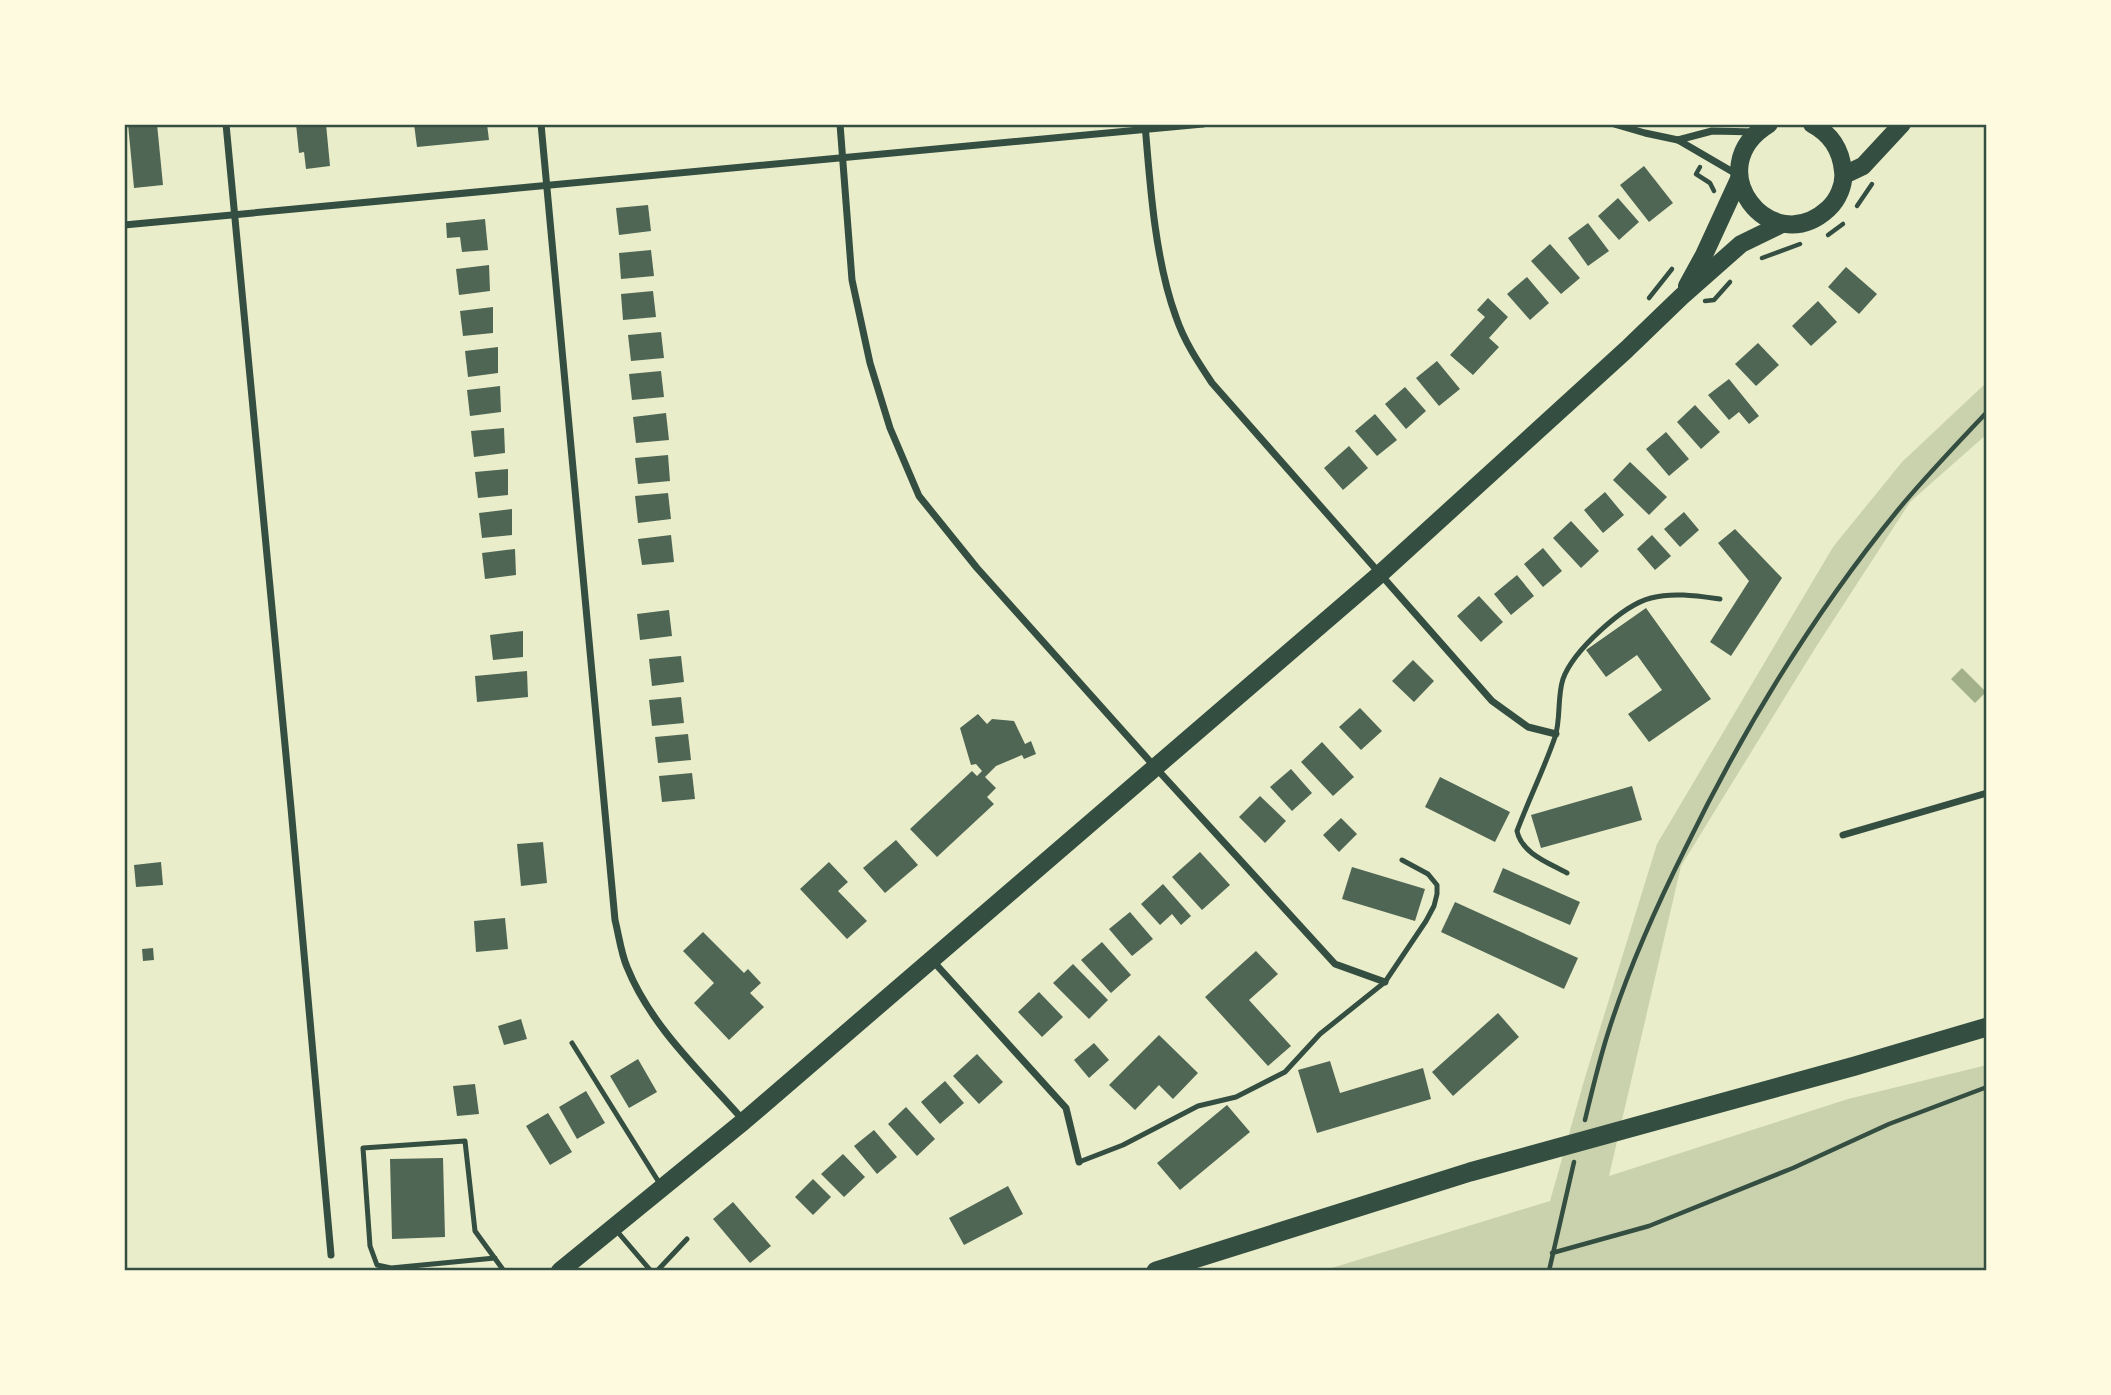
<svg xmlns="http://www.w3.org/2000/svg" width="2111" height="1395" viewBox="0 0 2111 1395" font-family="Lato,sans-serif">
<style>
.green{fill:#cad2ad}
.water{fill:#a3b18a}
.building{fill:#4f6655}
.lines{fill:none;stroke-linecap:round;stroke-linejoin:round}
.path{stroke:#344e41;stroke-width:4.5}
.service{stroke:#344e41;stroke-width:5}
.minor{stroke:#344e41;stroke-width:7}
.primary{stroke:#344e41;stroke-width:18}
.trunk{stroke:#344e41;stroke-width:19}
.neatline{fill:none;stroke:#344e41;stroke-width:2.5}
</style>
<rect width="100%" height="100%" fill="#e9edc9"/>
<path class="green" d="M1987 382V434L1910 502 1814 650 1681 866 1609 1176 1848 1099 1987 1065V1271H1322L1550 1201 1586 1074 1657 844 1833 547 1902 462Z"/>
<path class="water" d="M1962 668 1986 692 1975 703 1951 679Z"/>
<g class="building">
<path d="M128 124H157L163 185 134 188Z"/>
<path d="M296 124H326L330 166 306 169 304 152 299 153Z"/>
<path d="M414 124H487L489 140 417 147Z"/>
<path d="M1644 166 1673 203 1649 222 1620 185Z"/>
<path d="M1618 198 1639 222 1619 240 1598 216Z"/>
<path d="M648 205 651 231 619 235 616 208Z"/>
<path d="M485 219 488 250 462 252 460 237 447 238 446 223Z"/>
<path d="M1588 223 1609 251 1588 266 1568 238Z"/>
<path d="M1550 244 1580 278 1561 294 1531 261Z"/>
<path d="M651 250 654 276 621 279 619 253Z"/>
<path d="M489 265 490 291 459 295 456 269Z"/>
<path d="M1846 267 1877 294 1859 314 1828 287Z"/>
<path d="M1527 277 1549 303 1530 320 1507 294Z"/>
<path d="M653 291 656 317 623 320 621 294Z"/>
<path d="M1488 298 1508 317 1489 338 1499 347 1473 375 1450 355 1485 317 1477 310Z"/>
<path d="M1818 301 1837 322 1811 346 1792 326Z"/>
<path d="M493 307V333L463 336 460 311Z"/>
<path d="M661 332 664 358 631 361 628 335Z"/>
<path d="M1758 343 1779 365 1756 386 1735 364Z"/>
<path d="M498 347V373L468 377 465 351Z"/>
<path d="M1437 361 1460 389 1439 406 1416 378Z"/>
<path d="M661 371 664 397 632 400 629 374Z"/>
<path d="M1729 379 1759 416 1749 424 1739 412 1729 420 1708 395Z"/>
<path d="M500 386 501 412 470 416 467 390Z"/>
<path d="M1405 387 1426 411 1406 429 1385 404Z"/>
<path d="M1695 405 1720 432 1701 449 1677 422Z"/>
<path d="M666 413 669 440 636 443 633 417Z"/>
<path d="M1375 414 1397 440 1377 456 1355 431Z"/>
<path d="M504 428 505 453 474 457 471 431Z"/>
<path d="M1666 432 1689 459 1669 476 1646 449Z"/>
<path d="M1349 446 1368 468 1343 490 1324 468Z"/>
<path d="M668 455 670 481 638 484 635 458Z"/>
<path d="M1630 462 1667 497 1649 515 1613 480Z"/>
<path d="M508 469V495L478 498 475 472Z"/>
<path d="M1605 492 1624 515 1603 533 1584 510Z"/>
<path d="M668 493 671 519 638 523 635 496Z"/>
<path d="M512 509V535L482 538 479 513Z"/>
<path d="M1684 512 1699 530 1680 547 1664 529Z"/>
<path d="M1571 521 1599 551 1581 568 1553 538Z"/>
<path d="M1735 529 1782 578 1731 656 1710 642 1749 581 1718 543Z"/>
<path d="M671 535 674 562 642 565 638 539Z"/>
<path d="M1652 535 1671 556 1655 570 1637 549Z"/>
<path d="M1543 548 1562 571 1543 587 1524 564Z"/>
<path d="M515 549 516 575 485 579 482 553Z"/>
<path d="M1517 575 1534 596 1511 615 1494 594Z"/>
<path d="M1479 596 1503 622 1481 642 1457 616Z"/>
<path d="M1646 608 1711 699 1649 742 1628 714 1662 690 1637 655 1606 677 1586 650Z"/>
<path d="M669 610 672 636 640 640 637 614Z"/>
<path d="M523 631V657L493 660 490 635Z"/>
<path d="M681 656 684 682 652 686 649 659Z"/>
<path d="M1413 660 1434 681 1414 702 1392 681Z"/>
<path d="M527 671 528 697 477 702 475 676Z"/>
<path d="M681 697 684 723 652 726 649 700Z"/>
<path d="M1360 708 1382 731 1361 750 1339 727Z"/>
<path d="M978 714 987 724 992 719 1014 721 1025 744 1031 741 1036 754 1024 759 1022 755 996 766 985 777 996 788 987 797 994 804 937 857 910 829 972 771 977 776 982 771 976 764 971 765 960 728Z"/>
<path d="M688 734 691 760 658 763 655 737Z"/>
<path d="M1322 742 1354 777 1333 796 1301 762Z"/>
<path d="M1291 769 1312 793 1292 811 1270 787Z"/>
<path d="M692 773 695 799 662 802 659 776Z"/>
<path d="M1440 777 1510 812 1495 842 1425 807Z"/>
<path d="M1632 786 1642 820 1541 848 1531 815Z"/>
<path d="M1260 796 1286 821 1265 843 1239 817Z"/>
<path d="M1341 818 1357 834 1339 852 1323 835Z"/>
<path d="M896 840 918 865 885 893 863 868Z"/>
<path d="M543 842 547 883 521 886 517 844Z"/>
<path d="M1200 852 1230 885 1202 910 1172 877Z"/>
<path d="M161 862 163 885 136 887 134 865Z"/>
<path d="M829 862 848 882 838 891 867 921 847 939 800 889Z"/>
<path d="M1352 867 1425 889 1415 921 1342 899Z"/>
<path d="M1503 868 1580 902 1570 925 1493 892Z"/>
<path d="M1163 884 1191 916 1181 925 1172 914 1160 925 1141 904Z"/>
<path d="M1455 902 1578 958 1564 989 1441 932Z"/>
<path d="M1130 912 1153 939 1132 956 1109 929Z"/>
<path d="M505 918 508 949 476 952 474 921Z"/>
<path d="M703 932 744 973 748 969 761 983 750 993 764 1007 729 1040 694 1003 714 983 683 951Z"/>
<path d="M1102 942 1131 975 1111 993 1081 960Z"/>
<path d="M153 948 154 960 143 961 142 949Z"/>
<path d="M1256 951 1278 974 1249 1000 1291 1046 1268 1066 1205 997Z"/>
<path d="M1073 964 1108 1000 1089 1019 1053 983Z"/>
<path d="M1039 992 1063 1017 1042 1037 1018 1012Z"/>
<path d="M1498 1013 1519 1037 1453 1096 1432 1072Z"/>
<path d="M521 1019 527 1039 504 1045 498 1026Z"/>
<path d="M1159 1035 1198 1073 1173 1099 1159 1085 1135 1110 1109 1085Z"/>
<path d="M1094 1043 1109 1060 1089 1078 1074 1060Z"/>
<path d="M977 1054 1003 1082 979 1104 953 1076Z"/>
<path d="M638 1059 657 1092 629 1108 610 1076Z"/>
<path d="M1330 1061 1340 1093 1423 1068 1431 1099 1317 1133 1298 1070Z"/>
<path d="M945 1081 964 1103 940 1124 921 1102Z"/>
<path d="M475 1084 479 1114 457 1116 453 1086Z"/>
<path d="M586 1091 605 1123 577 1139 559 1107Z"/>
<path d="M1227 1105 1250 1132 1180 1190 1157 1163Z"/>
<path d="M906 1107 935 1139 917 1156 888 1124Z"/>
<path d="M548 1113 572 1152 550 1165 526 1126Z"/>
<path d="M874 1130 897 1157 877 1174 854 1146Z"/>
<path d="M843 1154 865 1177 844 1197 821 1174Z"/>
<path d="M443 1158 445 1237 392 1239 390 1159Z"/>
<path d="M813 1179 831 1197 813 1215 795 1197Z"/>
<path d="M1008 1186 1023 1214 964 1245 949 1218Z"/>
<path d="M733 1202 771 1246 750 1263 713 1219Z"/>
</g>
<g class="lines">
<g class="path">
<path d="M1700 167 1696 174 1710 183 1714 191"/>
<path d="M1857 206 1872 184"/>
<path d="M1828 235 1843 224"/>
<path d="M1762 258 1800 244"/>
<path d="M1649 298 1672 269"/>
<path d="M1705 301 1714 300 1730 282"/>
<path d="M1585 1120C1592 1091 1599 1061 1608 1033 1628 969 1656 907 1686 847 1744 728 1814 613 1898 510 1926 476 1957 444 1987 412"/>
<path d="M1552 1253 1649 1226 1793 1168 1889 1124 1987 1087"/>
<path d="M1549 1271 1574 1162"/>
</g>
<g class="service">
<path d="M1567 873C1549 863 1522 854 1517 831 1529 799 1544 769 1555 737 1561 719 1557 697 1563 679 1573 651 1623 605 1651 598 1673 592 1698 596 1720 599"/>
<path d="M572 1043 660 1184"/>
<path d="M1079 1162 1123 1145 1198 1106 1236 1097 1285 1072 1320 1034 1385 982 1426 921 1434 906 1437 894V885L1428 874 1402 860"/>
<path d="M616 1230 651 1271"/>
<path d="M495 1258 391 1268 377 1265 370 1246 363 1148 465 1141 475 1231 504 1271"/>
<path d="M657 1271 687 1239"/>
</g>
<g class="minor">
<path d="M226 124 291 808 331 1255"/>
<path d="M541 124 615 920C619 936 621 953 627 967 651 1027 702 1073 744 1121"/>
<path d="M840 124 852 280 870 363 890 428 919 496 977 568 1155 767 1335 964 1385 982"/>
<path d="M1145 124C1150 185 1155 260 1176 317 1184 341 1198 362 1212 383L1492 701 1528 727 1556 734"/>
<path d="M1614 124 1645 133 1678 140 1738 175"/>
<path d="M1678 140 1712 131 1756 132"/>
<path d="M124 225 1203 124"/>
<path d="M1843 835 1987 793"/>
<path d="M932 960 1066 1108 1079 1162"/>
</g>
<g class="primary">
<path d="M1769 124C1697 168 1771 261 1828 209 1838 200 1845 184 1843 171 1841 149 1831 134 1812 124"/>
<path d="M1844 175 1863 166 1902 124"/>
<path d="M1687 286 1704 255 1739 179"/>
<path d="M560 1271 744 1121 1380 574 1626 350 1681 297 1741 244 1782 224"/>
</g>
<path class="trunk" d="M1156 1271 1470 1172 1855 1066 1987 1027"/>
</g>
<rect width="2111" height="1395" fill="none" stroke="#fefae0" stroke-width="252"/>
<rect x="126" y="126" width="1859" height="1143" class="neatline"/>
</svg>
